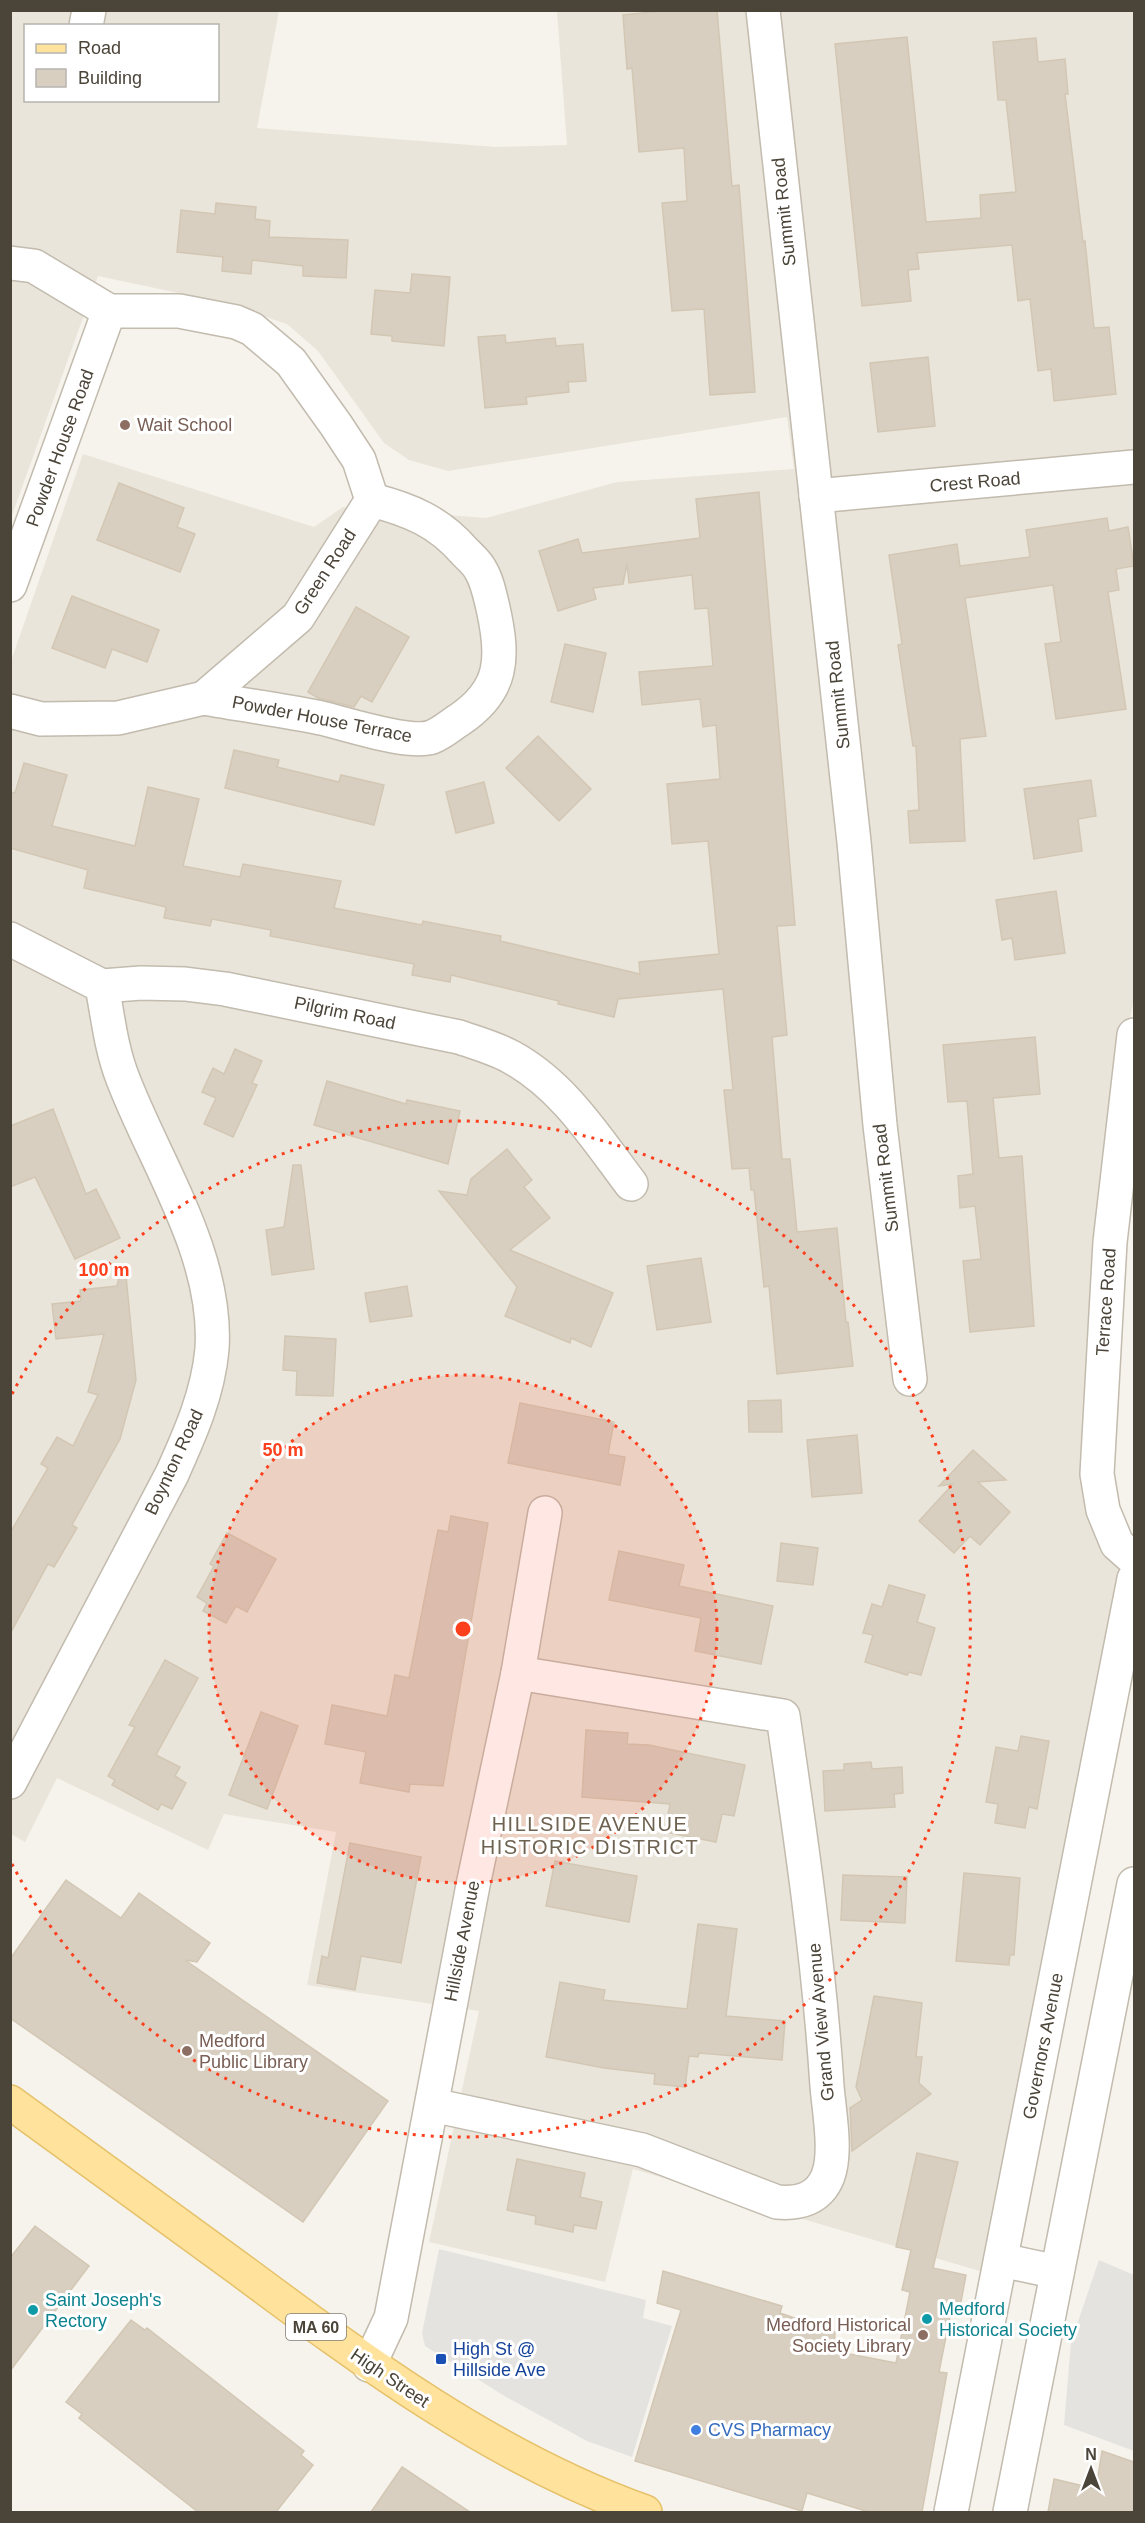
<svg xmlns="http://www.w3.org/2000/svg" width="1145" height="2523" viewBox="0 0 1145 2523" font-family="Arial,sans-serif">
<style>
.residential{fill:#eae5da;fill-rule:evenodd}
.parking{fill:#e5e3e0}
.building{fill:#d8cfc1;stroke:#d3c7b4;stroke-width:1.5}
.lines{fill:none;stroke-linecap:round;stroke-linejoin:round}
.minor-casing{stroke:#c2bbae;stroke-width:36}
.major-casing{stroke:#e6c16a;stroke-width:36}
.minor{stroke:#fff;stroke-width:33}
.major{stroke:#ffe39c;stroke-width:33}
.ring{fill:none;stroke:#fc3f1d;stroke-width:3;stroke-dasharray:3 6}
.education-dot{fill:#8d6e63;stroke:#fff;stroke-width:2}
.culture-dot{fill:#0f9aa8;stroke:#fff;stroke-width:2}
.transit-dot{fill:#1a4fb4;stroke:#fff;stroke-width:2}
.shop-dot{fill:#3f7fe0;stroke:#fff;stroke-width:2}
.labels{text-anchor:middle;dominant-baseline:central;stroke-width:6;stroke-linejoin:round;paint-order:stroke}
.shield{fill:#fff;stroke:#817c74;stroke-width:1.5}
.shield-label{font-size:16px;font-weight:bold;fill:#4b4439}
.street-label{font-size:18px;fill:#4b4439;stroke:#fff}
.education-label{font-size:18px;fill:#785e54;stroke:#fff;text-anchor:start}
.culture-label{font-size:18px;fill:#0d838f;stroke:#fff;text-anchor:start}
.transit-label{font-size:18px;fill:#164399;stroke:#fff;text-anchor:start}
.shop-label{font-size:18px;fill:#366cbe;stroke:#fff;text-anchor:start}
.neighbourhood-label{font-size:20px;letter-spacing:1.5px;fill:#6e6250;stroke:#fff}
.centre{fill:#fc3f1d;stroke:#fff;stroke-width:3}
.ring-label{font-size:18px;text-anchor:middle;font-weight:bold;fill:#fc3f1d;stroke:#fff;stroke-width:6;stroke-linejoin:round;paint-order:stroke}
</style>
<rect width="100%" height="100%" fill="#f6f3ec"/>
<path class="residential" d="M11 11H279L257 128 496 147 567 145 557 11H1134V999L1119 1071 1093 1339 1122 1567 983 2272 633 2169 605 2282 429 2242 479 2011 307 1985 336 1832 224 1814 208 1850 57 1778 25 1842 11 1834 10 664 83 454 314 527 343 507 486 518 617 482 794 469 787 417 448 471 409 460 384 443 318 351 287 324 221 302 98 276 11 518ZM26 26H218V100H26Z"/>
<g class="parking">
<path d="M439 2249 646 2300 643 2318 672 2326 632 2457 587 2441 506 2397 425 2346 422 2333Z"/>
<path d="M1099 2260 1134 2275V2451L1064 2425 1071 2342Z"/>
</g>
<g class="building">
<path d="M672 10H717L732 186 739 185 755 392 710 395 704 309 672 311 662 203 687 201 684 148 639 152 632 68 627 69 623 15Z"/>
<path d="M907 37 926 222 981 218 980 195 1016 192 1006 100H998L993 42 1036 38 1038 62 1065 59 1068 94H1065L1083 242 1085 241 1094 328 1109 327 1116 394 1054 401 1051 369 1038 371 1030 299 1018 301 1012 245 917 253 919 269 908 270 911 301 862 306 835 44Z"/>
<path d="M216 203 256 207 255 219 270 221 269 237 348 240 346 278 303 276V266L252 260 251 274 222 271 223 257 177 252 181 210 215 214Z"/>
<path d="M412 274 450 277 444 346 392 341V336L371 334 375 290 410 293Z"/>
<path d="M505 335 506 343 555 338 556 346 583 344 586 381 568 382 569 392 526 397 527 404 485 408 478 337Z"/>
<path d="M928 357 935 426 878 432 870 363Z"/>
<path d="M119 483 184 508 177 527 195 534 180 572 97 540Z"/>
<path d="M759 492 795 925 777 926 787 1035 772 1037 782 1159H790L797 1232 837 1228 846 1322H848L853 1366 777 1374 769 1286 764 1287 754 1190H751L749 1168 732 1169 724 1090H733L723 989 618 999 614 1017 558 1004 559 1001 451 975 450 982 412 975 414 964 270 936 271 930 212 919 210 926 164 918 166 907 84 888 88 870 10 848V792L15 793 24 763 67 775 52 826 135 846 148 787 199 799 183 866 240 877 243 864 341 881 334 908 422 925 423 921 501 936 500 941 640 974 639 962 719 954 708 841 672 844 667 784 720 779 716 725 703 727 700 699 642 705 639 672 713 666 708 608 695 609 692 575 629 583 627 564 623 584 593 588 596 599 558 611 539 551 578 539 582 553 700 538 696 499Z"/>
<path d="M1107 518 1109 531 1128 527 1134 566 1116 569 1119 590 1108 592 1126 709 1056 719 1045 644 1061 642 1053 585 965 598 986 736 960 739 965 841 910 843 908 811 919 810 916 746H913L898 645 902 644 889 555 957 544 960 566 1030 557 1026 530Z"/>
<path d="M72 596 159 630 147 662 112 649 105 668 52 648Z"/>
<path d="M356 607 409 637 372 702 361 696 354 707 318 698 308 692Z"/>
<path d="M565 644 606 653 593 712 551 702Z"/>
<path d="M538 736 591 789 559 821 506 768Z"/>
<path d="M234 750 279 760 277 767 339 782 341 775 384 785 374 825 225 788Z"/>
<path d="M1091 780 1096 816 1078 819 1082 851 1034 859 1024 789Z"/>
<path d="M484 782 494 823 456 833 446 792Z"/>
<path d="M1056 891 1065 953 1015 960 1012 938 1002 940 996 900Z"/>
<path d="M1035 1037 1040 1094 993 1098 999 1158 1022 1156 1034 1326 970 1332 963 1261 981 1259 975 1206 960 1208 958 1176 973 1174 967 1101 948 1102 943 1045Z"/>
<path d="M235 1049 262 1061 252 1083 257 1085 233 1137 204 1124 216 1098 202 1092 213 1068 224 1074Z"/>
<path d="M327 1081 406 1104 407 1100 460 1111 448 1164 314 1125Z"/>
<path d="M53 1109 86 1194 96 1189 120 1238 75 1259 35 1177 10 1187V1126Z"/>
<path d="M507 1149 532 1180 524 1187 550 1218 510 1250 613 1293 591 1347 571 1338 570 1343 505 1316 517 1287 439 1191 467 1195 471 1179Z"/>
<path d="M293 1165H301L314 1269 272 1275 266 1230 284 1227Z"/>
<path d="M701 1258 711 1322 657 1330 647 1266Z"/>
<path d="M122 1265H125L136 1380 120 1439 72 1525 77 1528 54 1567 48 1564 10 1634V1533L48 1468 41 1464 57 1437 73 1446 98 1395 88 1392 104 1334 56 1339 52 1304 81 1301 80 1290 117 1286Z"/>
<path d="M407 1286 412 1316 370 1322 365 1293Z"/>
<path d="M285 1336 336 1339 333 1396 296 1395 297 1371 283 1370Z"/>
<path d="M781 1400 782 1432H749L748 1401Z"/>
<path d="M520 1403 614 1422 608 1454 625 1457 620 1485 508 1463Z"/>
<path d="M857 1435 862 1493 812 1497 807 1440Z"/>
<path d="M973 1450 1006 1480 978 1482 1010 1512 980 1545 970 1536 954 1553 919 1521 953 1484 939 1486Z"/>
<path d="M451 1516 488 1523 443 1786 410 1784 409 1792 360 1783 366 1752 325 1744 332 1705 387 1716 395 1675 409 1678 438 1530 448 1532Z"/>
<path d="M227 1533 276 1559 247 1612 236 1606 226 1623 203 1611 207 1603 197 1597 214 1566 210 1564Z"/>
<path d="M781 1543 818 1548 813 1585 777 1581Z"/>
<path d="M619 1551 684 1565 679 1586 773 1606 761 1664 695 1651 701 1618 609 1600Z"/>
<path d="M889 1585 925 1595 917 1622 935 1628 921 1675 909 1672 907 1675 865 1662 873 1635 863 1633 872 1604 882 1607Z"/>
<path d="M165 1660 198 1678 156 1755 180 1767 175 1776 186 1783 172 1809 161 1804 158 1810 112 1785 115 1780 108 1776 135 1727 129 1725Z"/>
<path d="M261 1712 298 1726 267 1809 229 1795Z"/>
<path d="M586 1730 628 1733 627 1744 649 1745 745 1765 734 1816 722 1814 716 1842 665 1832 670 1804 582 1797Z"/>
<path d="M1021 1736 1049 1741 1037 1809 1029 1807 1025 1828 995 1823 998 1804 986 1802 996 1747 1018 1751Z"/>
<path d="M871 1762 872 1769 902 1767 903 1793 894 1794 895 1807 825 1811 823 1771 844 1770V1764Z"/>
<path d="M350 1843 421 1857 401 1963 361 1956 355 1990 317 1983 322 1956 328 1958Z"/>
<path d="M555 1861 637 1876 629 1922 546 1906Z"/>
<path d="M964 1873 1020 1878 1014 1955H1010L1009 1965 956 1961Z"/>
<path d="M843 1875 907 1877 905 1923 841 1920Z"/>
<path d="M66 1880 121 1918 139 1893 210 1943 197 1962 185 1960 388 2101 303 2222 10 2018V1959Z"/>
<path d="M698 1924 737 1929 726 2016 785 2021 782 2060 699 2053 698 2057 689 2056 685 2087 654 2084 655 2074 604 2068 546 2057 560 1982 605 1990 603 2000 687 2009Z"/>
<path d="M874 1996 922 2003 916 2057H922L919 2083 931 2094 852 2151 850 2108 862 2100 856 2087Z"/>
<path d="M917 2153 958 2162 933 2268 966 2275 961 2302 953 2301 939 2372 947 2373 922 2512H869L807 2493 802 2511 635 2461 681 2310 657 2303 663 2271 782 2306 780 2313 835 2332 834 2351 896 2363 910 2292 902 2290 911 2250 896 2247Z"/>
<path d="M517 2159 585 2173 580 2197 602 2202 596 2229 574 2225 573 2232 535 2224 536 2216 507 2210Z"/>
<path d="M35 2226 89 2266 10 2371V2258Z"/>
<path d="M131 2320 145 2330 147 2328 304 2451 301 2455 313 2465 276 2512H198L79 2418 82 2414 66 2402Z"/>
<path d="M1102 2451 1134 2462V2512H1048L1054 2479 1096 2489Z"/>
<path d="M402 2467 470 2512H371Z"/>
</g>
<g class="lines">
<defs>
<g id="minor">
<path d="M763 10 854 842 880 1125 910 1379"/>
<path d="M86 26 89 10"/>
<path d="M10 263 34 266 109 311"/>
<path d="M109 311H179L236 322 252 329 291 362 336 425 359 460 372 500C410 510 438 521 465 552 470 557 477 563 480 569 487 580 490 595 493 608 504 657 504 690 459 720 451 725 442 733 432 737 410 745 347 724 321 718 282 710 243 705 204 698"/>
<path d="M816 496 1134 467"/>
<path d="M10 585 109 311"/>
<path d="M10 711 41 719 118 718 204 698 298 617 372 500"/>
<path d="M10 939 102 986 141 983 185 984 225 989 459 1037C476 1043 495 1048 511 1057 564 1086 596 1138 631 1184"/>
<path d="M1134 1035 1110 1242 1097 1474 1103 1510 1117 1544 1134 1559"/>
<path d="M10 1782 172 1474C190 1434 208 1394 212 1349 218 1255 156 1165 123 1079 111 1049 108 1017 102 986"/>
<path d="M432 2105 642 2150 777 2202C799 2204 819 2199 828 2176 837 2152 829 2111 827 2086 819 1962 801 1839 783 1716L518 1673"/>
<path d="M1001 2260 1057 2272"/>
<path d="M369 2365 391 2318 473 1885 518 1673 545 1513"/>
<path d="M951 2512 1134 1579"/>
<path d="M1010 2512 1134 1884"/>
</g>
<path id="major" d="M10 2102C86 2158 162 2212 238 2268 366 2363 494 2458 645 2512"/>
</defs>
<use href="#minor" class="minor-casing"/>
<use href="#major" class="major-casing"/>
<use href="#minor" class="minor"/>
<use href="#major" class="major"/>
</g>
<circle cx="463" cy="1629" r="254" fill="#fc3f1d" fill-opacity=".12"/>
<g class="ring">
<circle cx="463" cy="1629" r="254"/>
<path d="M12 1394A508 508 0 1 1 12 1864"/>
</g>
<g class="education-dot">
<circle cx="125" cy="425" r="6"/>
<circle cx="187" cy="2051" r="6"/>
<circle cx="923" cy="2335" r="6"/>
</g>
<g class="culture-dot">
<circle cx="33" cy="2310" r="6"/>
<circle cx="927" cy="2319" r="6"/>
</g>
<rect class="transit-dot" x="435" y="2353" width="12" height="12" rx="3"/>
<circle class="shop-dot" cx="696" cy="2430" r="6"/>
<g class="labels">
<rect class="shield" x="286" y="2314" width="60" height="26" rx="4.5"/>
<g class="shield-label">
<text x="316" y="2327">MA 60</text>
</g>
<g class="street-label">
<text transform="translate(784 212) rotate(-96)">Summit Road</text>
<text transform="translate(60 448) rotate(-70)">Powder House Road</text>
<text transform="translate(975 482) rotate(-5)">Crest Road</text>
<text transform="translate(325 572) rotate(-57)">Green Road</text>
<text transform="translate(838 695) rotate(-96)">Summit Road</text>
<text transform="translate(322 719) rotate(11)">Powder House Terrace</text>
<text transform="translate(345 1013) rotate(12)">Pilgrim Road</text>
<text transform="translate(886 1178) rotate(-97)">Summit Road</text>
<text transform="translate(1106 1302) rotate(-86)">Terrace Road</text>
<text transform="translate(174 1462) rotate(-65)">Boynton Road</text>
<text transform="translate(462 1941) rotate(-79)">Hillside Avenue</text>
<text transform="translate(821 2022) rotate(-95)">Grand View Avenue</text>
<text transform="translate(1043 2046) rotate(-79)">Governors Avenue</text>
<text transform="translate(390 2378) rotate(34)">High Street</text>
</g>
<g class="education-label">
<text x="137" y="425">Wait School</text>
<text x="199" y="2041">Medford<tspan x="199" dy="21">Public Library</tspan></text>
<text x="911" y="2325" text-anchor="end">Medford Historical<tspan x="911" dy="21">Society Library</tspan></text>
</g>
<g class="culture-label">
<text x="45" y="2300">Saint Joseph's<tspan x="45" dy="21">Rectory</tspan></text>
<text x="939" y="2309">Medford<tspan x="939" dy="21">Historical Society</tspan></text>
</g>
<g class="transit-label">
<text x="453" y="2349">High St @<tspan x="453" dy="21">Hillside Ave</tspan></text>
</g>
<g class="shop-label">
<text x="708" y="2430">CVS Pharmacy</text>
</g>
<g class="neighbourhood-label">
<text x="590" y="1824">HILLSIDE AVENUE<tspan x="590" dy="23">HISTORIC DISTRICT</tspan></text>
</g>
</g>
<circle cx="463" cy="1629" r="9" class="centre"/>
<g class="ring-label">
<text x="104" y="1276">100 m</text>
<text x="283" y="1456">50 m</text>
</g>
<rect width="1145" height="2523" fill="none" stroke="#4b4439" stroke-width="24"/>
<rect x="24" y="24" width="195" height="78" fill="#ffffff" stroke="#b7b4b0" stroke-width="1.5"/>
<rect x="36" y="44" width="30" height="9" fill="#ffe39c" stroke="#b7b4b0" stroke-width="1.5"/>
<text x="78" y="54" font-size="18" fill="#4b4439">Road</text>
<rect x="36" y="69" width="30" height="18" fill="#d8cfc1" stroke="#b7b4b0" stroke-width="1.5"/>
<text x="78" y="84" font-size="18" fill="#4b4439">Building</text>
<g transform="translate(1091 2469)" stroke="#ffffff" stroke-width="4.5" paint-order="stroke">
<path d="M0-4.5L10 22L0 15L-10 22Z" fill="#4b4439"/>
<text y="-9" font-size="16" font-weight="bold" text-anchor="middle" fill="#4b4439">N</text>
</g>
</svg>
